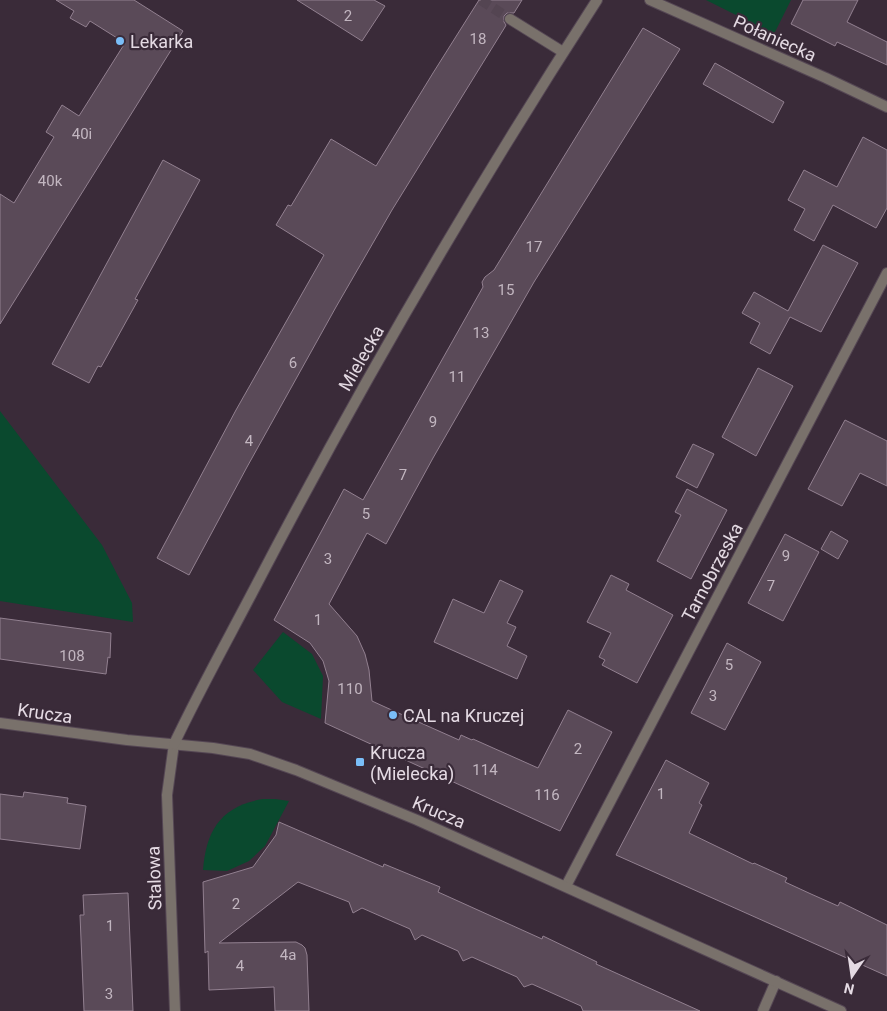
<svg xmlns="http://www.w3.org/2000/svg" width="887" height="1011" viewBox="0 0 887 1011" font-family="Roboto,sans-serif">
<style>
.green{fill:#0a492e}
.building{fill:#5a4a58;stroke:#928090}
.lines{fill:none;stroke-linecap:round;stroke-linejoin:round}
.minor-tunnel{stroke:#544552;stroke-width:10;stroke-dasharray:10 5;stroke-linecap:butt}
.minor-casing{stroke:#554754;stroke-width:12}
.tertiary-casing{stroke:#554754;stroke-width:12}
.minor{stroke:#79716b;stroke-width:10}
.tertiary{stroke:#79716b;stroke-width:10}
.poi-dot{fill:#7abef8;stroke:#3a2b39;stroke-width:2}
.labels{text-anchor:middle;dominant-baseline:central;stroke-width:4.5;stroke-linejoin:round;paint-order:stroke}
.number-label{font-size:15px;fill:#c2b6c0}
.street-label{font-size:18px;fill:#e4dae3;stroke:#3a2b39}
.poi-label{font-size:18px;fill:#e4dae3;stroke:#3a2b39;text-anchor:start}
</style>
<rect width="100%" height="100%" fill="#3a2b39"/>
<g class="green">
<path d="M706 0H791L775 32 772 33Z"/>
<path d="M0 411 102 545 132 603 133 622 0 601Z"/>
<path d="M283 632 312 654 323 676 321 719 282 702 253 670Z"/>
<path d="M263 799H275L289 801 265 846 249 861 227 871 203 870C206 830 221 806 263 799Z"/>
</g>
<g class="building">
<path d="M56 0H134L183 31 0 324V194L14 203 54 137 46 132 62 105 79 116 125 43 90 21 86 27 70 18 74 11Z"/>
<path d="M297 0H374L385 6 362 41Z"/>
<path d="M479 0H522L514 13H507L504 16V22L506 25 505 27 392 210 336 307 247 467 189 575 157 558 236 410 324 255 276 225 288 205 291 206 331 139 376 166 433 73Z"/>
<path d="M803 0H858L847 22 887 42V65L837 42 835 46 791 24Z"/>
<path d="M643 28 680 49 534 282 433 458 386 544 367 533 329 604 357 636 365 654 369 670 372 701 385 707 459 740 461 735 472 740 473 739 538 768 568 710 612 732 560 831 325 723 329 681 323 661 310 643 274 620 344 489 363 500 483 287 482 282 485 277 494 270Z"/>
<path d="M715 63 784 102 773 123 703 84Z"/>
<path d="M863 137 887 150V208L876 228 833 205 814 241 794 230 805 209 788 200 804 170 837 187Z"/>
<path d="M163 160 200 180 135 299 138 300 101 367 98 366 89 383 52 364Z"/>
<path d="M823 245 858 263 821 332 790 317 770 354 750 343 760 323 742 313 754 292 788 311Z"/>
<path d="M758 368 793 386 756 456 722 437Z"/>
<path d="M845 420 887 441V486L860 473 842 506 808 489Z"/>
<path d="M693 444 714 454 697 488 676 477Z"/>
<path d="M687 489 727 510 691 579 657 561 681 515 675 512Z"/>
<path d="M831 531 848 541 838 559 821 549Z"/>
<path d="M785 534 819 552 783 621 748 603Z"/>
<path d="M611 575 629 584 626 590 673 615 637 683 602 665 605 660 599 657 611 633 587 622Z"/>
<path d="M500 580 523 591 507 623 516 627 507 646 527 656 517 679 434 642 453 599 484 613Z"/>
<path d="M0 618 111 633 110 658 108 657 106 674 0 659Z"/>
<path d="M727 643 761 662 725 730 691 713Z"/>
<path d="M666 760 709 783 699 803 702 805 689 833 753 864 754 863 787 878 785 882 811 894 838 906 840 902 887 925V976L616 855Z"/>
<path d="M24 792 68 798 67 803 86 806 80 849 0 839V794L23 797Z"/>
<path d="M279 822 383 867 384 864 440 887 438 892 542 939 543 936 597 962 596 964 700 1011H583L581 1006 532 984 524 987 517 977 472 957 463 961 458 951 422 935 415 940 410 929 387 919 362 908 353 913 349 902 298 882 219 943 296 942 302 945 305 948 307 955 309 1011H275L274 987 209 990 208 951 205 953 203 882 253 867 276 835Z"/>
<path d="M128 893 133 1011H84L80 915H84L83 895Z"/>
</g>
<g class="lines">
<path class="minor-tunnel" d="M481 0 510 19"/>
<defs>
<g id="minor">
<path d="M650 0 826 78 887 107"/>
<path d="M510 19 563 52"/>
<path d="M174 744 167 795 175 1011"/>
<path d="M566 886 887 273"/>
<path d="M763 1011 776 981"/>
</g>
<g id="tertiary">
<path d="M0 723 127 740 213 748 250 754 296 770 417 820 841 1011"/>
<path d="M174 744C201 687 232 632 261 576 364 379 476 187 597 0"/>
</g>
</defs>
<use href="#minor" class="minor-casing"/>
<use href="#tertiary" class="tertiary-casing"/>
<use href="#minor" class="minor"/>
<use href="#tertiary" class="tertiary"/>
</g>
<g class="poi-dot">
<circle cx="120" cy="41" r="5"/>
<circle cx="393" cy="715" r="5"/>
<rect x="355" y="757" width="10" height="10" rx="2.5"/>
</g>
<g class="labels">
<g class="number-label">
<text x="348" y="16">2</text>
<text x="478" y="39">18</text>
<text x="82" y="134">40i</text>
<text x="50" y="181">40k</text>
<text x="534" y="247">17</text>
<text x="506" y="290">15</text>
<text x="481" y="333">13</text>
<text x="293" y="363">6</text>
<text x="457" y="377">11</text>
<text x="433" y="422">9</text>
<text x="249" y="441">4</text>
<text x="403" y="475">7</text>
<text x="366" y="514">5</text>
<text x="786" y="556">9</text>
<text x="328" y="559">3</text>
<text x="771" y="586">7</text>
<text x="318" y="620">1</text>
<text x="72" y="656">108</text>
<text x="729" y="665">5</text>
<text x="350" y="689">110</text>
<text x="713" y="696">3</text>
<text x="578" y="749">2</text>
<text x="485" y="770">114</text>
<text x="661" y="794">1</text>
<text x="547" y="795">116</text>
<text x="236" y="904">2</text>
<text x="110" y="926">1</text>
<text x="288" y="955">4a</text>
<text x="240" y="966">4</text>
<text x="109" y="994">3</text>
</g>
<g class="street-label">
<text transform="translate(775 38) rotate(24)">Połaniecka</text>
<text transform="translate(361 358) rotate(-60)">Mielecka</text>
<text transform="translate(712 572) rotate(-62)">Tarnobrzeska</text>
<text transform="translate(45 713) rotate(8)">Krucza</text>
<text transform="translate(439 812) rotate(23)">Krucza</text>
<text transform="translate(154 878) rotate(-92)">Stalowa</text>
</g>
<g class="poi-label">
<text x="130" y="41">Lekarka</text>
<text x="403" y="715">CAL na Kruczej</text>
<text x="370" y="752">Krucza<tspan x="370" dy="21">(Mielecka)</tspan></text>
</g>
</g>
<g transform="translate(852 976) rotate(193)" stroke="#3a2b39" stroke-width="4" paint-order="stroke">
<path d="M0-4L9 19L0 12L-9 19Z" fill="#e4dae3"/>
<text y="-8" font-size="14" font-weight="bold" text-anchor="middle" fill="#e4dae3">N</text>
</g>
</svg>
